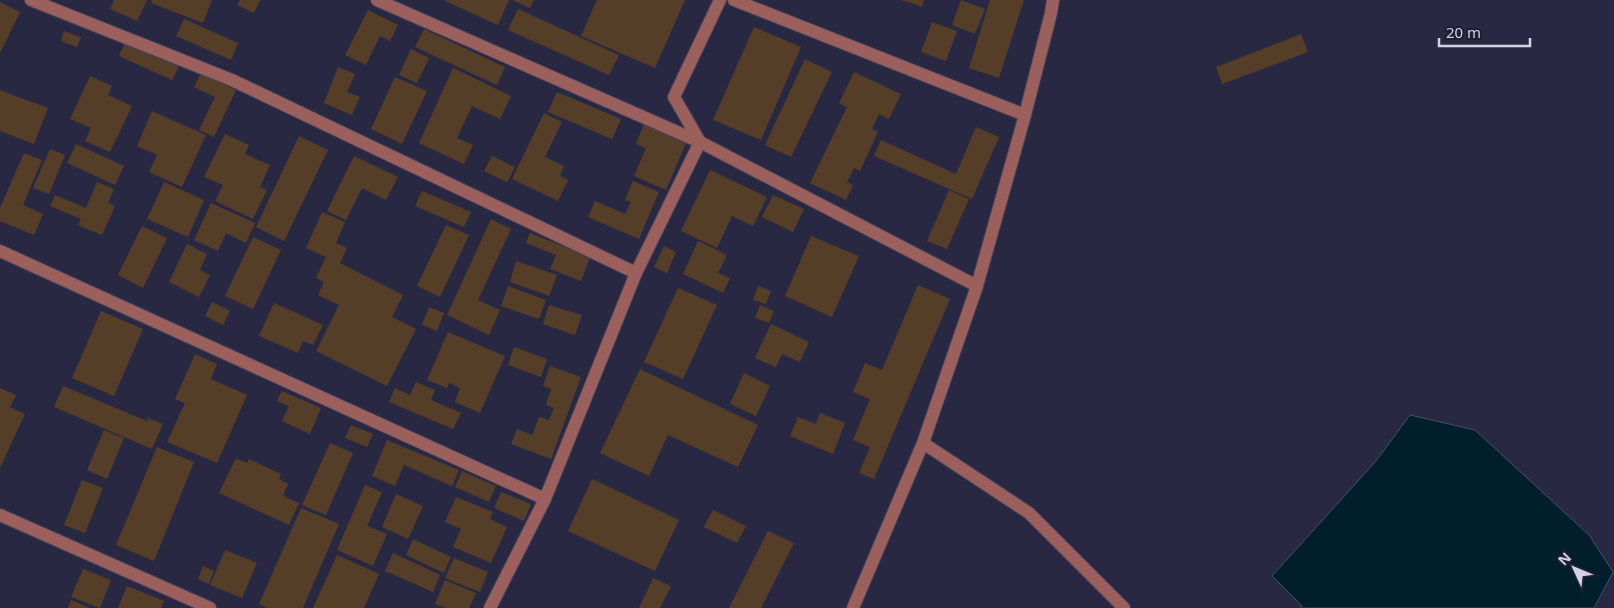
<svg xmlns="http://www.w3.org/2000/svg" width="1614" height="608" viewBox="0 0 1614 608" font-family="'Noto Sans',sans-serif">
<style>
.water{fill:#001e2c;stroke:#3f5463}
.building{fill:#553e28}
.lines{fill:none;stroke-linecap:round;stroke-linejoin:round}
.minor-casing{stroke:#44435c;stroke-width:14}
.minor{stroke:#9b5f5c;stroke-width:12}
</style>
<rect width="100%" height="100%" fill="#292842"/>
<path class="water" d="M1410 415 1475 430 1589 535 1613 572 1594 608H1301V605L1272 576 1376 461Z"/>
<g class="building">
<path d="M114 0H147L137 21 110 9Z"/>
<path d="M152 0H212L203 23 151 3Z"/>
<path d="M240 0H260L254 13 237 5Z"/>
<path d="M443 0H509L498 25Z"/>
<path d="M512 0H534L530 8Z"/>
<path d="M597 0H685L655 68 581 36Z"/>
<path d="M902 0H924L922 7Z"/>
<path d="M961 0 985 9 975 34 952 25Z"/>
<path d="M990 0H1024L999 78 969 68Z"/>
<path d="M0 2 20 12 0 53Z"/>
<path d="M518 9 619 55 609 75 508 30Z"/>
<path d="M368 10 398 25 390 41 380 36 366 65 345 55Z"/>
<path d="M184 19 238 43 231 60 176 36Z"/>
<path d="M932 22 957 31 946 61 921 52Z"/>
<path d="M754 27 801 47 761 140 713 120Z"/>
<path d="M424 29 505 67 497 85 415 47Z"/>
<path d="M64 31 81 37 77 47 61 41Z"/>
<path d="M1301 34 1308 52 1222 84 1216 67Z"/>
<path d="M125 42 179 66 172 80 119 56Z"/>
<path d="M411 49 429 58 417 83 399 75Z"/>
<path d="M805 59 832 72 791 157 765 145Z"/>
<path d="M338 67 355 74 347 92 360 97 352 115 324 103Z"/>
<path d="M453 68 511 96 500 119 472 106 457 138 473 145 464 164 419 143Z"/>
<path d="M854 72 901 94 889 119 879 114 872 129 878 132 860 171 854 168 847 182 853 185 846 200 810 183 847 107 839 103Z"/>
<path d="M201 73 236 90 214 137 199 130 215 97 194 87Z"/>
<path d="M90 76 112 86 108 95 132 106 110 152 85 141 91 128 70 119Z"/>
<path d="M395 77 427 91 402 144 371 129Z"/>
<path d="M0 90 48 108 34 144 0 131Z"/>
<path d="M557 92 621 119 612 139 548 112Z"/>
<path d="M152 111 206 135 182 187 149 172 157 155 137 146Z"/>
<path d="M544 113 562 122 545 157 564 166 560 176 568 180 558 201 512 179Z"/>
<path d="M644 124 686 143 666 190 634 176 646 148 636 144Z"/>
<path d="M976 127 999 137 972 199 874 156 881 140 956 174Z"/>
<path d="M225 134 249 145 245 154 270 165 260 187 267 190 253 219 215 201 223 185 204 177Z"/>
<path d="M299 136 328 150 284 241 256 227Z"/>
<path d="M76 144 124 166 115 185 67 163Z"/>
<path d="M50 149 65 155 49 194 33 188Z"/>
<path d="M24 153 42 160 23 205 43 214 34 235 0 221V208Z"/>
<path d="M354 156 398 177 386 200 362 188 346 220 327 211Z"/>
<path d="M492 156 515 167 507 182 484 171Z"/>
<path d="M710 170 767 197 753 226 732 216 717 248 681 231Z"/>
<path d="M633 181 659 192 639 239 588 217 595 201 625 214 631 202 625 200Z"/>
<path d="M97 182 114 189 108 203 115 206 102 235 78 225 81 219 50 206 55 195 86 208Z"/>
<path d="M164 182 204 200 188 237 147 219Z"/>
<path d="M949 190 969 199 947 249 927 241Z"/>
<path d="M422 191 471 212 464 227 415 206Z"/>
<path d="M773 195 804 209 793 232 762 217Z"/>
<path d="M211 203 255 223 246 243 226 233 218 251 194 240Z"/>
<path d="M322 212 345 222 336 243 347 248 340 263 403 295 392 317 416 329 387 386 316 351 339 305 318 295 324 282 316 278 326 257 306 248Z"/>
<path d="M491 219 511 229 478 300 500 310 489 335 447 315Z"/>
<path d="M446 225 469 235 440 297 417 286Z"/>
<path d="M142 226 167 238 143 288 118 275Z"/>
<path d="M530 233 590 257 581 281 550 269 556 255 526 243Z"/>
<path d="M811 236 859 256 832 317 785 296Z"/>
<path d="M253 237 281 250 253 309 225 296Z"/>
<path d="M698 241 727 255 718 273 730 278 723 293 683 274Z"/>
<path d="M187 244 207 254 200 270 210 275 199 297 169 282Z"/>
<path d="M664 246 676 252 667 273 654 267Z"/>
<path d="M516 261 557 275 549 296 510 282Z"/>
<path d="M918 285 950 299 874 479 859 473 870 447 853 440 870 399 853 392 865 363 882 370Z"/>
<path d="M508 286 546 300 539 319 501 306Z"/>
<path d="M758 286 771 291 766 304 753 300Z"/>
<path d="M678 288 717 305 683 379 644 362Z"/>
<path d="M212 302 230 311 223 325 205 316Z"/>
<path d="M274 303 323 325 313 345 303 341 298 353 259 336Z"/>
<path d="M549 305 582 315 575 335 543 324Z"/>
<path d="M760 305 774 311 769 323 755 318Z"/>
<path d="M429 307 444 313 437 331 422 325Z"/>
<path d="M101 311 143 329 114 396 72 378Z"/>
<path d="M771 324 809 342 800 362 782 354 776 367 755 358Z"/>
<path d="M448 332 505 356 480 413 455 402 460 388 449 383 447 388 427 380Z"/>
<path d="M514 347 547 359 541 377 508 365Z"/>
<path d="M195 354 217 364 211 379 247 395 217 463 167 442 185 403 175 399Z"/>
<path d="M550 366 581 377 551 459 511 444 517 429 532 435 539 417 549 420 554 408 546 405 551 389 543 386Z"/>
<path d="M640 369 758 425 738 467 668 435 649 476 600 453Z"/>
<path d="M744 373 770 386 756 416 730 404Z"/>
<path d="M416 382 435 390 431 400 461 413 453 429 389 402 395 388 410 395Z"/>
<path d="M63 386 147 421 148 418 163 424 152 449 54 407Z"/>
<path d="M0 388 16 395 10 407 25 414 0 468Z"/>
<path d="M282 391 321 408 310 434 282 421 289 406 277 401Z"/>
<path d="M820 413 845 423 833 454 790 436 798 417 816 424Z"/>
<path d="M351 425 373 434 367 447 345 438Z"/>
<path d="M104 430 124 438 107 479 87 470Z"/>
<path d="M387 440 459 470 452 486 404 465 395 486 372 476Z"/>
<path d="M330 443 353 453 326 515 302 505Z"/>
<path d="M157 447 194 462 154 561 116 545Z"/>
<path d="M236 458 247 463 249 459 281 474 279 479 288 484 283 496 299 503 289 525 219 493Z"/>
<path d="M462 471 496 486 489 502 455 487Z"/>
<path d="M592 479 679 520 655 571 568 531Z"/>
<path d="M82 480 103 488 85 533 64 525Z"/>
<path d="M365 485 382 492 367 526 387 534 373 566 337 550Z"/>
<path d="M501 492 531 504 524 521 494 508Z"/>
<path d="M396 494 423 506 408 539 382 527Z"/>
<path d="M456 497 493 512 490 519 507 527 491 563 453 547 461 529 445 522Z"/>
<path d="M301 508 339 524 303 608H268L259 604Z"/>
<path d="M713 510 746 526 737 543 704 527Z"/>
<path d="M768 531 794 543 761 608H729Z"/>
<path d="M413 539 451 557 444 573 406 555Z"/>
<path d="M225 550 257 563 242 598 210 585Z"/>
<path d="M393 553 440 575 433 592 385 571Z"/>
<path d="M337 555 379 574 364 608H313Z"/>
<path d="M454 558 488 572 480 592 445 578Z"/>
<path d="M203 566 214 571 209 584 198 579Z"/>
<path d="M83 569 111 580 100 608 71 597Z"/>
<path d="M653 578 671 586 660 608H639Z"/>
<path d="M445 580 476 593 469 608H446L435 604Z"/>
<path d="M127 586 164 601 161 608H118Z"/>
<path d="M71 600 90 608H68Z"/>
</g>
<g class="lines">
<defs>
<g id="minor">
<path d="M31 0 232 80 636 273"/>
<path d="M377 0 700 142 977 286"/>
<path d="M734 0 1025 115"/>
<path d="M0 251 545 499"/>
<path d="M923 443 1029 513 1124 608"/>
<path d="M0 515 210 608"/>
<path d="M490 608 545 499 636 273 700 142 674 97 720 0"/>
<path d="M853 608 923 443 977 286 1025 115 1051 13 1053 0"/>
</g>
</defs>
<use href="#minor" class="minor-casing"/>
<use href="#minor" class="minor"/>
</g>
<g transform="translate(1574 568) rotate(314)" stroke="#1f1e37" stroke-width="4" paint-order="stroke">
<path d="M0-4L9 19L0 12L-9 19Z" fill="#d1d2e3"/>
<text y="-8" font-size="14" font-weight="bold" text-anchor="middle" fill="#d1d2e3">N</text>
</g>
<path d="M1439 38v8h91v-8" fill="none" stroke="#d1d2e3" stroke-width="2.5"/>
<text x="1446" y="38" font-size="15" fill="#d1d2e3" stroke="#1f1e37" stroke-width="4" paint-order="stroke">20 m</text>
</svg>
